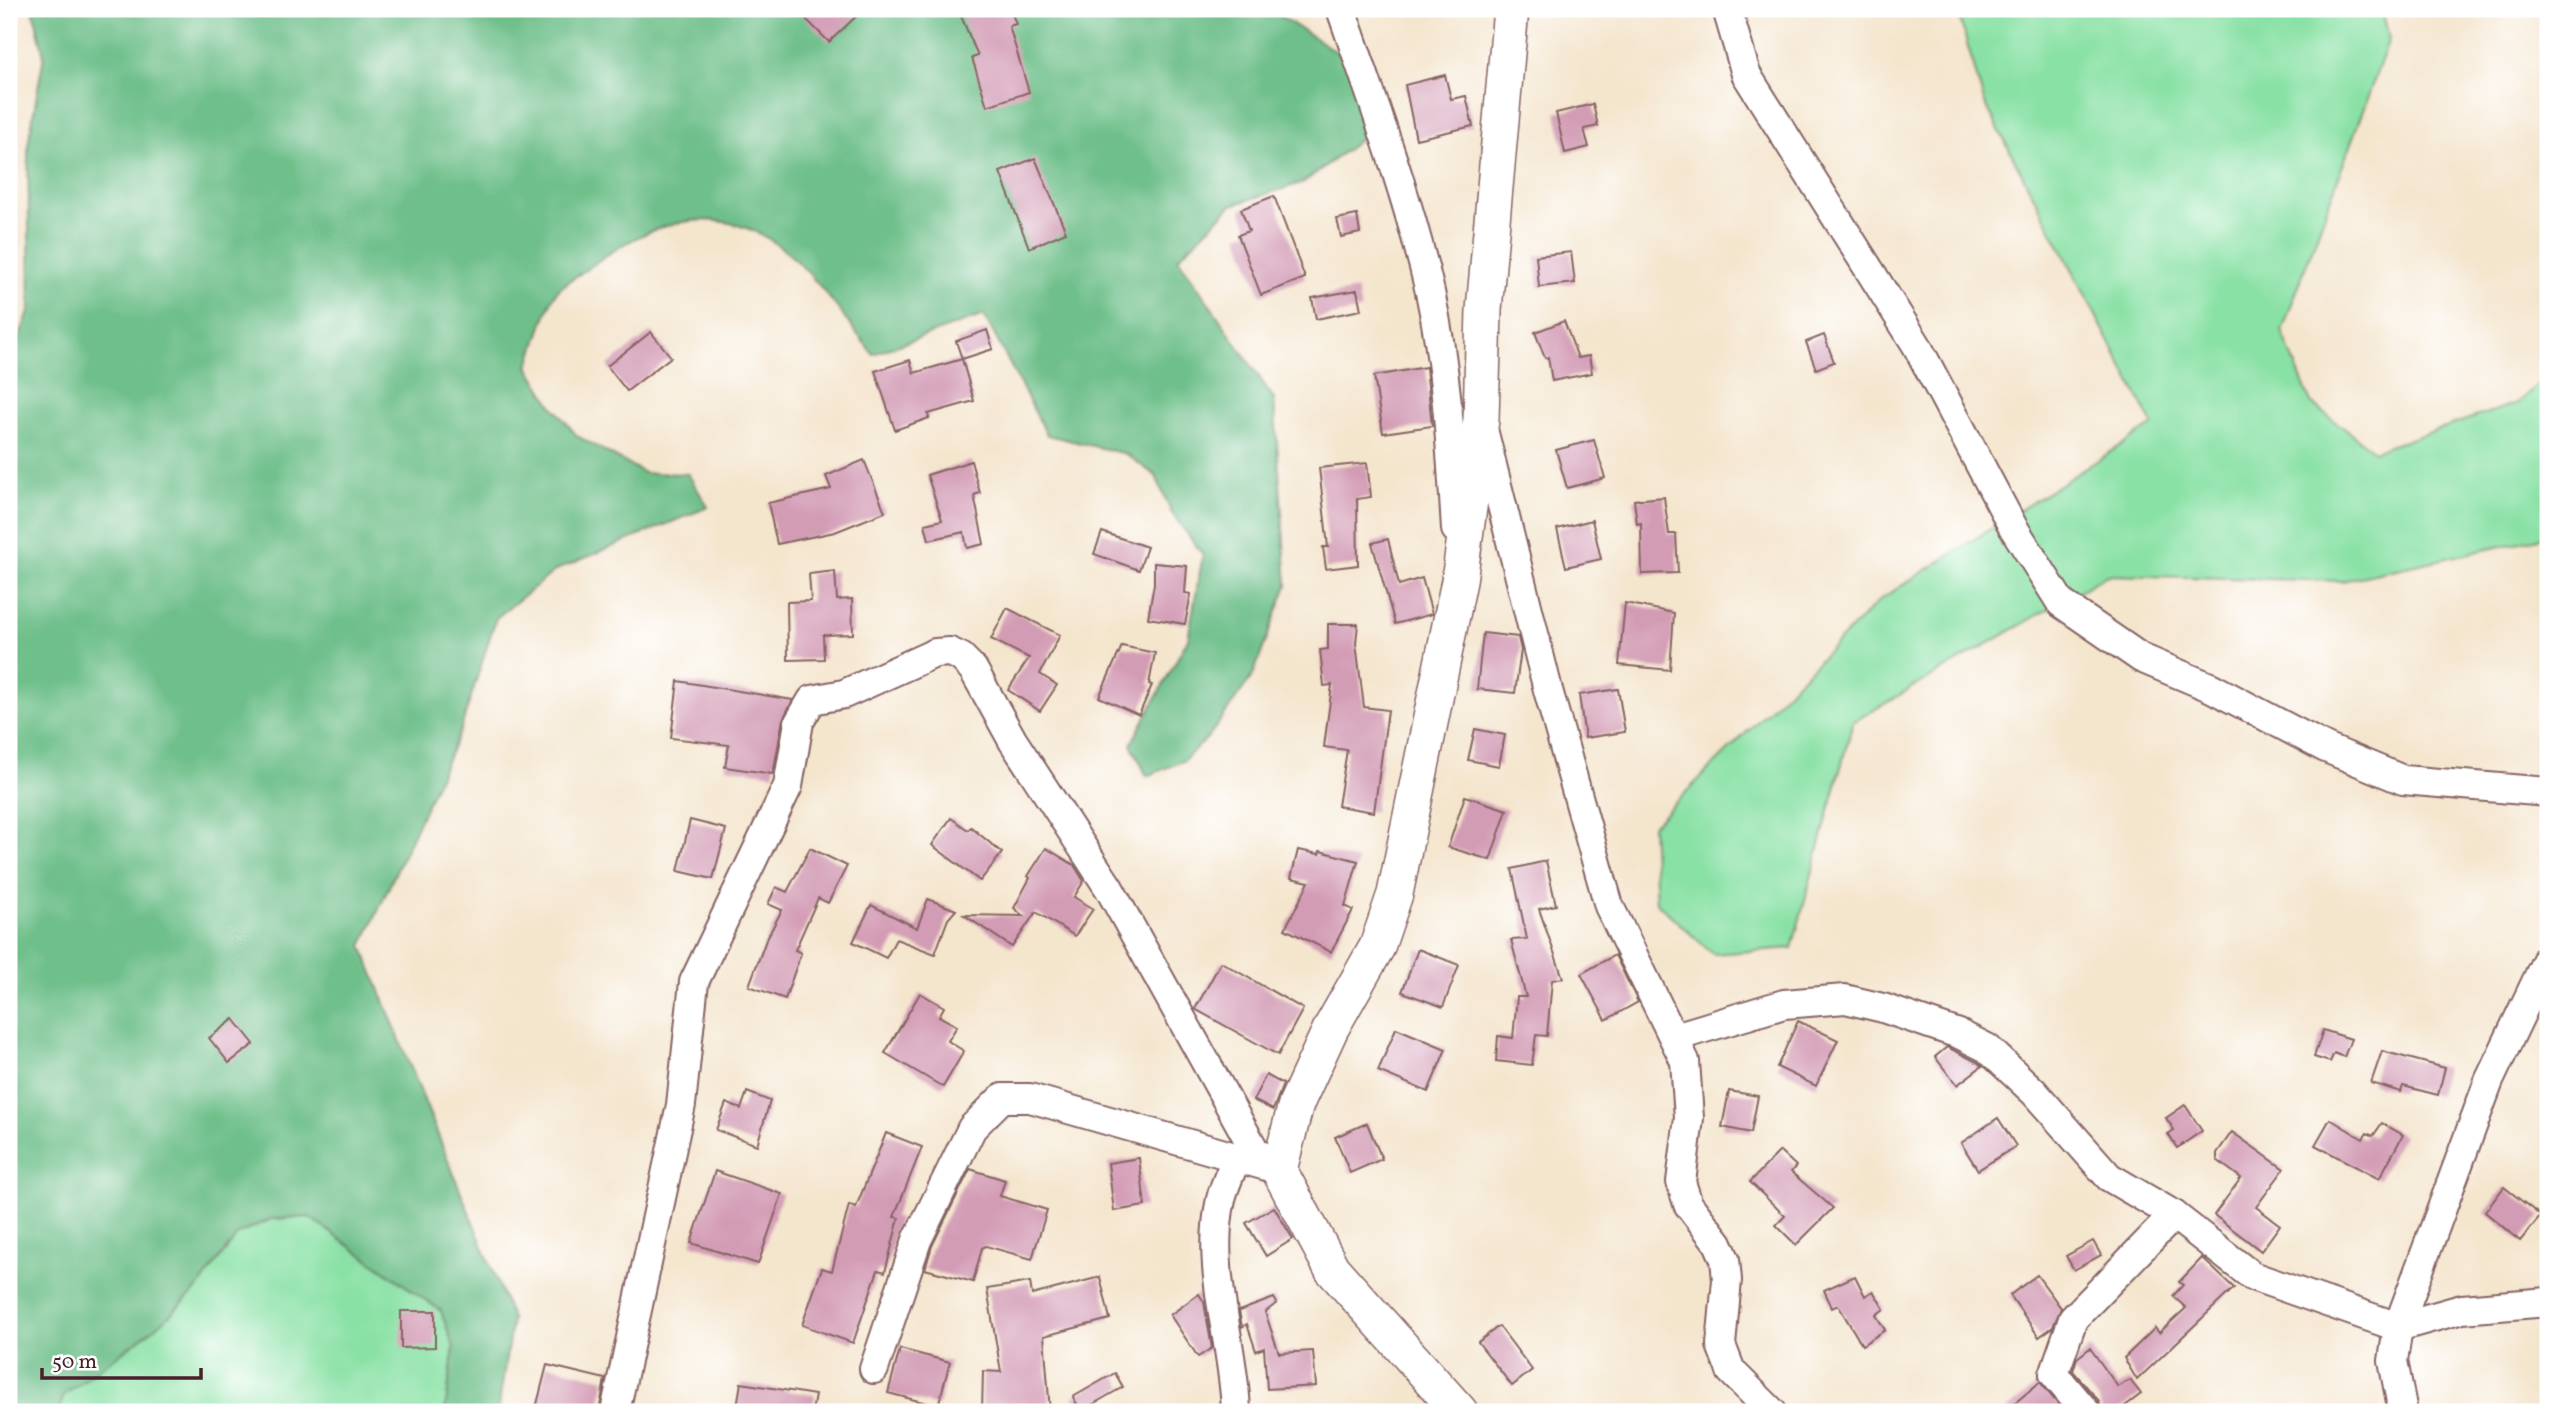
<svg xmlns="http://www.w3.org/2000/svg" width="2557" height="1421" viewBox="0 0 2557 1421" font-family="Vollkorn,serif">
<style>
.green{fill:#89e1a5;stroke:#6a8068;stroke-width:2}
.forest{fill:#6ebf8a;stroke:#5c6f5a;stroke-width:2}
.building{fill:#d39cb5}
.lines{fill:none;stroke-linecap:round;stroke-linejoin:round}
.minor-casing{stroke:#866464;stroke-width:32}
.major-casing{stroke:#866464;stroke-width:38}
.minor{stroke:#fff;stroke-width:28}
.major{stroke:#fff;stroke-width:35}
</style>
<rect width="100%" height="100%" fill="#fff"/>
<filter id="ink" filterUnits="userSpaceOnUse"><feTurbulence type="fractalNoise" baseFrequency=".0143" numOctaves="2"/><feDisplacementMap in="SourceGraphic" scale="14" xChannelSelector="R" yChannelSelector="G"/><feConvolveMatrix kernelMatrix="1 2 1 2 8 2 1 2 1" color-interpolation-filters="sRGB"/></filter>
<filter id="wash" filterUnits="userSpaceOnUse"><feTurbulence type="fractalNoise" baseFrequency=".00686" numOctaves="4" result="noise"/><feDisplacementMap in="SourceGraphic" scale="28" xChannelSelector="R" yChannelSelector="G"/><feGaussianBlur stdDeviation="1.57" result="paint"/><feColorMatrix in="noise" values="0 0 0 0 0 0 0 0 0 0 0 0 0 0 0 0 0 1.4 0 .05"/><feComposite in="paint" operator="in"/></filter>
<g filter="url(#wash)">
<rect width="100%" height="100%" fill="#f4e5cd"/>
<g class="green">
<path d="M1957 9H2382L2389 39 2282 331 2311 403 2374 451 2517 403 2548 376V536L2342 581 2107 575 1853 722 1792 948 1713 954 1656 902 1652 826 1881 599 2153 425 1984 101Z"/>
<path d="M310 1217 441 1311 454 1347 445 1412H58L64 1395 160 1324 196 1290 238 1234 271 1219Z"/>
</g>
<path class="forest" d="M33 9H1281L1280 16 1348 59 1369 93 1366 135 1304 182 1232 205 1178 258 1274 399 1287 585 1253 675 1209 736 1183 761 1147 776 1131 744 1188 639 1203 555 1171 512 1156 476 1126 454 1047 435 984 315 873 354C844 318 808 263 769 239 704 200 641 228 587 269 577 276 560 285 554 296 543 317 537 344 528 366L551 404 577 436 644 473 688 474 708 507 556 570 496 618 460 731 362 946 512 1319 498 1412H445L454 1348 441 1311 309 1217 271 1219 238 1234 196 1290 160 1324 64 1395 58 1412H9V364L30 309 28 145 44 55Z"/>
<g id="blocks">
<g class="building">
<path d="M796 9H864L829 42Z"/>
<path d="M958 9H1010L1016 24 1009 26 1029 92 987 106 972 58 978 56Z"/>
<path d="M1445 75 1451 99 1466 96 1473 126 1416 139 1405 85Z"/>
<path d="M1593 104 1598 126 1584 129 1589 147 1565 153 1556 113Z"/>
<path d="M1035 158 1066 232 1029 248 1000 172Z"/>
<path d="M1274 196 1305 278 1261 295 1238 235 1249 231 1241 209Z"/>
<path d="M1357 215 1360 233 1341 237 1337 219Z"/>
<path d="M1571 252 1575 283 1539 287 1536 256Z"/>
<path d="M1357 290 1361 310 1316 319 1312 298Z"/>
<path d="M1564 321 1578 358 1589 356 1592 373 1552 381 1548 357 1545 358 1535 332Z"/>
<path d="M987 330 993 349 962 359 974 401 928 414 929 418 895 430 875 371 910 360 914 373 962 359 956 341Z"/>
<path d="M651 332 671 357 627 391 607 366Z"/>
<path d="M1824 335 1834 362 1816 369 1806 342Z"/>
<path d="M1426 367 1432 426 1383 433 1374 376Z"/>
<path d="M1594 440 1605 478 1567 488 1556 450Z"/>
<path d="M864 460 885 512 835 532 777 544 768 503 831 489 826 476Z"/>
<path d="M971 461 980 493 974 495 984 544 967 548 964 532 929 540 925 524 942 520 927 475Z"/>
<path d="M1367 463 1371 497 1357 499 1358 565 1326 569 1323 547H1328L1319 468Z"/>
<path d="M1664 497 1669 534H1676L1678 573 1642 574 1641 523 1637 524 1634 500Z"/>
<path d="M1592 520 1601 559 1566 567 1557 529Z"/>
<path d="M1102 532 1147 547 1139 570 1094 554Z"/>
<path d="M1388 539 1399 585 1422 578 1432 614 1395 624 1372 543Z"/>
<path d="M1154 563 1187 566 1185 593 1191 594 1185 624 1148 618 1154 584Z"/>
<path d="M835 571 837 600 852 599 853 634 823 635 824 659 788 660 787 602 811 601 809 574Z"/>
<path d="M1625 603 1674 613 1670 670 1619 665Z"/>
<path d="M1007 608 1060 635 1040 674 1057 685 1040 711 1008 690 1029 658 991 639Z"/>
<path d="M1328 624H1358L1356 643 1364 707 1388 710 1374 812 1338 806 1347 750 1324 747 1332 685 1324 686 1320 650 1328 649Z"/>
<path d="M1483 633 1518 637 1521 650 1515 693 1477 689Z"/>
<path d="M1122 646 1155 653 1149 684 1152 685 1139 715 1099 697Z"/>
<path d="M678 681 793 700 783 719 773 774 725 767 729 745 671 738Z"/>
<path d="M1618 689 1625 732 1585 738 1579 695Z"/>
<path d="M1475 729 1505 735 1499 766 1468 760Z"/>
<path d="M1465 796 1507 810 1490 860 1448 847Z"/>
<path d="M951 818 968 830 971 827 1002 853 980 881 932 845Z"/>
<path d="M690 820 726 829 713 879 678 871Z"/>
<path d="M810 848 847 866 828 903 818 898 795 950 801 953 785 999 749 986 766 940 782 910 768 904 776 887 787 892Z"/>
<path d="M1046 848 1074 865 1084 881 1074 897 1093 909 1075 936 1036 912 1012 947 964 915 1023 916 1014 908 1030 878 1028 876Z"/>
<path d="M1298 850 1319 854 1320 851 1358 861 1345 906 1353 910 1331 952 1285 929 1309 882 1291 878Z"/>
<path d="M1546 861 1556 905 1539 909 1563 978 1552 980 1547 1036 1536 1035 1532 1065 1496 1061 1498 1036 1513 1038 1517 997H1526L1511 940 1527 939 1512 869Z"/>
<path d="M928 899 956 910 948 919 935 954 896 939 886 958 853 942 871 905 917 928Z"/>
<path d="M1418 949 1459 965 1443 1007 1402 992Z"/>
<path d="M1615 955 1638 1002 1606 1020 1581 974Z"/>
<path d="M1221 962 1303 1009 1278 1055 1195 1009Z"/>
<path d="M920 993 944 1007 939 1016 957 1026 948 1041 964 1051 943 1087 885 1053Z"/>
<path d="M234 1019 254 1044 229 1063 209 1038Z"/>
<path d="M1798 1021 1838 1040 1816 1086 1777 1067Z"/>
<path d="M1396 1028 1446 1049 1428 1092 1378 1071Z"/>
<path d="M2323 1030 2351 1039 2344 1057 2334 1053 2330 1062 2314 1057Z"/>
<path d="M1947 1047 1977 1062 1982 1066 1957 1085 1935 1057Z"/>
<path d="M2382 1051 2445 1068 2438 1095 2403 1086 2401 1092 2371 1083Z"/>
<path d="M1266 1075 1283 1084 1273 1110 1253 1100Z"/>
<path d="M1729 1091 1758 1096 1751 1133 1722 1127Z"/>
<path d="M747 1092 770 1101 757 1145 716 1130 726 1103 741 1109Z"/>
<path d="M2185 1105 2202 1131 2177 1148 2168 1134 2174 1130 2166 1118Z"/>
<path d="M1998 1118 2016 1146 1978 1170 1961 1143Z"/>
<path d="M2330 1119 2363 1139 2367 1133 2373 1136 2382 1123 2403 1135 2379 1179 2315 1145Z"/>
<path d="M1367 1123 1382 1159 1350 1173 1335 1137Z"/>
<path d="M2232 1132 2284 1169 2256 1207 2280 1225 2261 1251 2214 1215 2241 1178 2217 1160V1153Z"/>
<path d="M886 1133 922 1147 894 1217 899 1218 885 1272 878 1270 853 1343 802 1325 822 1268 832 1271 849 1205 856 1207Z"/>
<path d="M1780 1151 1796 1166 1791 1172 1833 1208 1796 1245 1776 1225 1785 1216 1750 1182Z"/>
<path d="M1139 1158 1145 1206 1114 1211 1108 1163Z"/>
<path d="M970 1169 1005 1180 1000 1196 1047 1210 1032 1259 986 1246 982 1248 973 1282 925 1269 932 1246Z"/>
<path d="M715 1171 782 1194 758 1264 691 1243Z"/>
<path d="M2504 1187 2541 1216 2520 1241 2485 1212Z"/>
<path d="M1274 1207 1293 1239 1266 1256 1246 1223Z"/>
<path d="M2093 1241 2101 1255 2074 1270 2066 1256Z"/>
<path d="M2202 1258 2234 1288 2137 1380 2124 1358 2155 1328 2159 1333 2186 1308 2173 1296 2183 1285 2179 1282Z"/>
<path d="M2037 1275 2061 1308 2053 1327 2039 1337 2010 1295Z"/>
<path d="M1855 1276 1865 1296 1873 1291 1884 1309 1876 1315 1885 1330 1862 1345 1838 1305 1832 1308 1824 1290Z"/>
<path d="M1100 1277 1110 1319 1044 1336 1050 1412H982L983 1371 1001 1372 987 1289 1030 1282 1032 1295Z"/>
<path d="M1199 1294 1204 1302 1212 1348 1198 1357 1170 1315Z"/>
<path d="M1274 1298 1277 1303 1265 1312 1279 1353 1313 1351 1316 1386 1267 1389 1264 1348 1256 1351 1247 1324 1242 1327 1239 1311Z"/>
<path d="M401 1311H435V1347L401 1348Z"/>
<path d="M1499 1326 1532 1370 1512 1386 1478 1342Z"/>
<path d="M2090 1348 2118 1387 2130 1380 2141 1394 2117 1412H2102L2099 1401 2073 1371 2077 1358Z"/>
<path d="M900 1349 950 1362 938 1406 888 1393Z"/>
<path d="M547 1365 605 1379 599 1412H535Z"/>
<path d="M1115 1373 1123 1387 1081 1411 1073 1397Z"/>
<path d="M2040 1382 2064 1412H2004Z"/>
<path d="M741 1383 815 1395 812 1412H736Z"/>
</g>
</g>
</g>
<g filter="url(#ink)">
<use href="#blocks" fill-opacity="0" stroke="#866464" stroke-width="2"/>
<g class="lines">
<defs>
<g id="minor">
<path d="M1341 9C1373 102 1408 196 1430 292 1447 370 1451 450 1456 529"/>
<path d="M1727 9 1746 74 1916 344 2013 527 2061 603 2141 658 2212 688 2326 748 2403 780 2548 792"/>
<path d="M1483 429 1548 690 1609 906 1685 1061 1689 1118 1681 1182 1688 1204 1718 1243 1725 1259 1727 1280 1721 1345 1731 1371 1772 1412"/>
<path d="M1675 1037 1784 1004 1845 999 1883 1008 1959 1034 1987 1048 2034 1092 2109 1177 2174 1215 2252 1276 2398 1327 2462 1309 2548 1302"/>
<path d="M874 1369 917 1240 972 1128 1002 1098H1030L1273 1168"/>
<path d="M615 1412 681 1105 694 982 788 786 799 722 812 700 844 694 935 653 950 652 961 657 973 669 1013 741 1109 888 1255 1151 1279 1170"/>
<path d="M1236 1412C1234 1342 1205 1270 1221 1199 1224 1186 1231 1172 1236 1159"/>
<path d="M2086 1412 2054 1374 2073 1319 2174 1215"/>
<path d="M2403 1412 2393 1361 2398 1327 2489 1081 2548 957"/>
</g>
<path id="major" d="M1460 1412 1332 1269 1279 1170 1296 1104 1331 1028 1377 947 1395 894 1459 581 1481 420 1484 310 1511 9"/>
</defs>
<use href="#minor" class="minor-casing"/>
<use href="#major" class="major-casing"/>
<use href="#minor" class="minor"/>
<use href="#major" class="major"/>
</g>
</g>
<rect width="2557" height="1421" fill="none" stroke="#fff" stroke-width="35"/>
<path d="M42 1368v10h159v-10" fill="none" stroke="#4a1f2b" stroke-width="3.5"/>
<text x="52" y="1368" font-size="21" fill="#4a1f2b" stroke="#ffffff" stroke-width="5" paint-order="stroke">50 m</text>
</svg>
